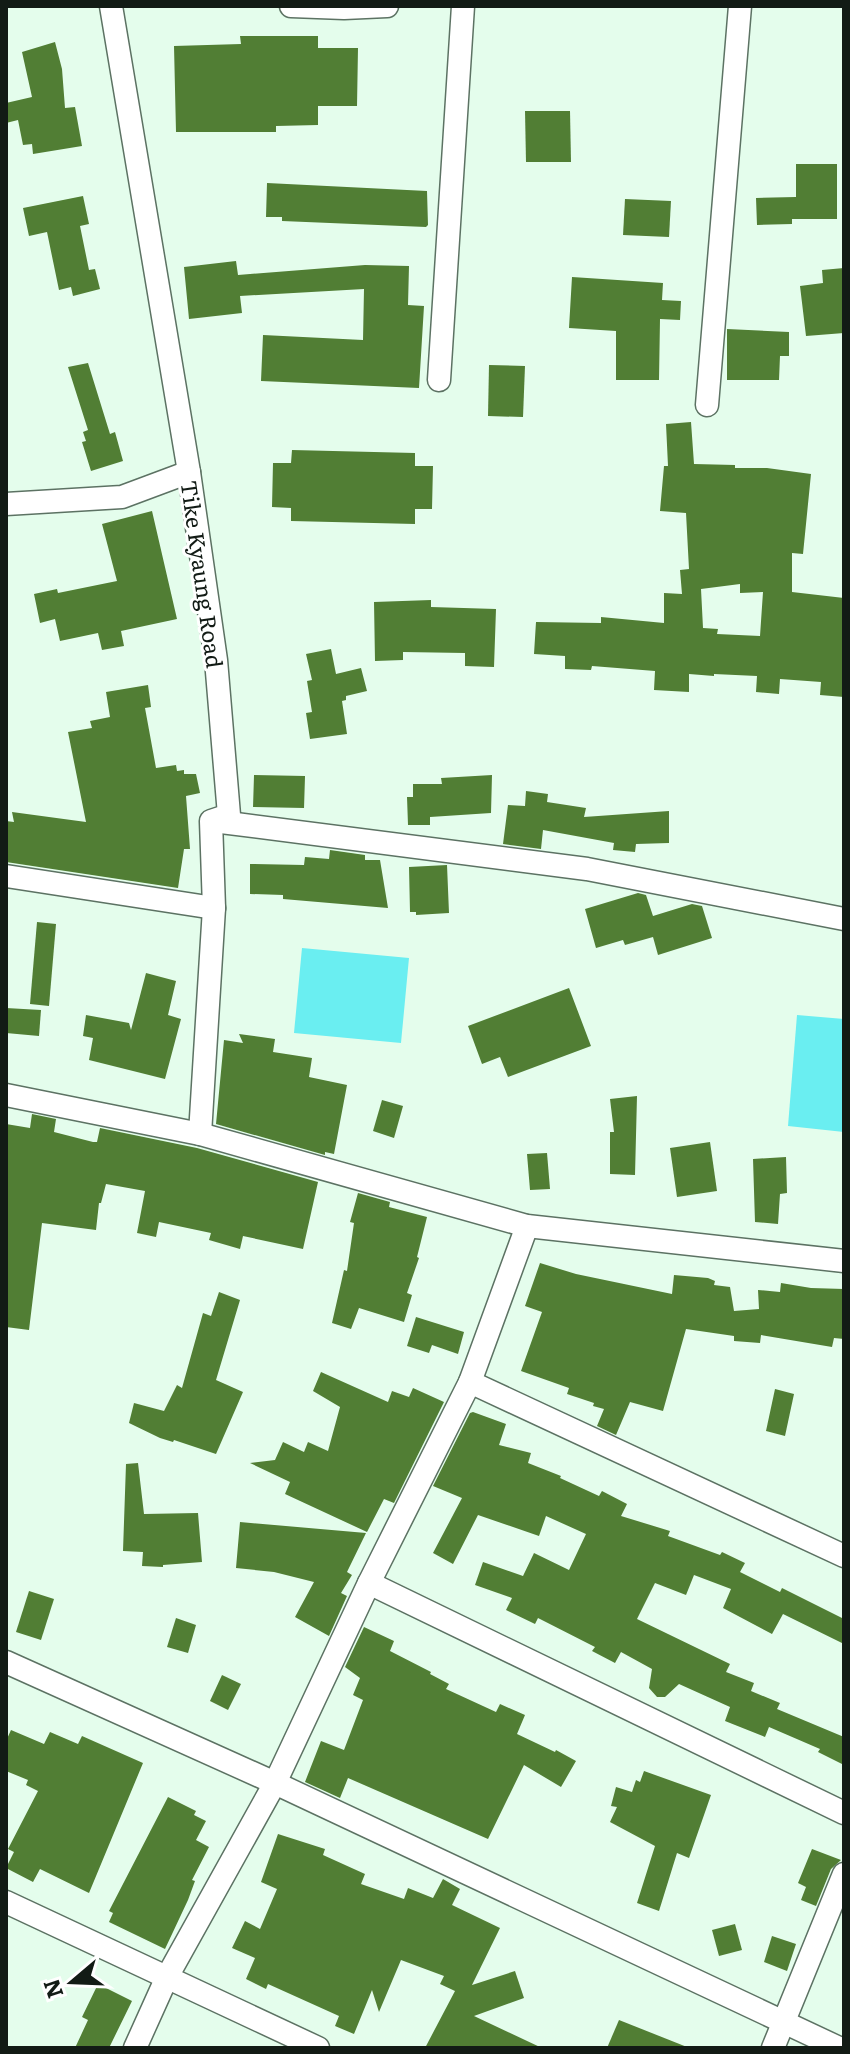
<svg xmlns="http://www.w3.org/2000/svg" width="850" height="2054" viewBox="0 0 850 2054" font-family="Literata,serif">
<style>
.water{fill:#6aeef1}
.building{fill:#517e34;fill-rule:evenodd}
.lines{fill:none;stroke-linecap:round;stroke-linejoin:round}
.street-casing{stroke:#5c7263;stroke-width:25}
.street{stroke:#fff;stroke-width:22}
.labels{text-anchor:middle;dominant-baseline:central;stroke-width:6;stroke-linejoin:round;paint-order:stroke}
.street-label{font-size:22px;fill:#121b15;stroke:#fff}
</style>
<rect width="100%" height="100%" fill="#e4fdec"/>
<g class="water">
<path d="M302 948 409 958 401 1043 294 1033Z"/>
<path d="M797 1015 844 1019V1132L788 1126Z"/>
</g>
<g class="building">
<path d="M240 36H318V48H358L357 106H318V125L276 126V132H176L174 46 241 44Z"/>
<path d="M55 42 62 69 65 108 75 107 82 146 33 154 32 144 23 145 18 120 6 123V103L32 97 22 52Z"/>
<path d="M525 111H570L571 162H526Z"/>
<path d="M796 164H837V219H792V224L757 225 756 198 796 197Z"/>
<path d="M267 183 427 191 428 225 426 227 282 221V217H266Z"/>
<path d="M83 196 89 224 80 226 89 270 95 269 100 289 73 296 71 287 59 290 47 232 29 236 23 208Z"/>
<path d="M625 199 671 201 669 237 623 235Z"/>
<path d="M236 261 238 275 365 265 409 266 408 305 424 306 419 388 261 381 263 335 363 340 364 289 240 296 242 313 189 319 184 267Z"/>
<path d="M844 268V333L806 336 800 286 823 283 822 270Z"/>
<path d="M572 277 663 283 662 300 681 301 680 320 660 319 659 380H616V331L569 328Z"/>
<path d="M727 329 789 332V356H780L779 380H727Z"/>
<path d="M88 363 110 434 115 432 123 461 91 471 82 442 86 441 83 432 88 430 68 367Z"/>
<path d="M489 365 525 366 523 417 488 416Z"/>
<path d="M691 422 694 464 735 465V468H767L811 474 803 554 792 553V592L844 598V697L820 695 821 682 780 679 779 694 756 692 757 676 714 674V676L689 674V692L654 690 655 671 592 666 591 670 565 669V656L534 654 536 622 601 623V617L664 623V593L682 594 680 570 689 569 686 513 660 511 664 466H668L666 424ZM740 584V593L763 592 760 636 717 634 718 629 703 628 701 589Z"/>
<path d="M292 450 415 453V466H433L432 509H415V524L291 521V508L272 507 273 463H291Z"/>
<path d="M152 511 177 619 121 631 124 646 102 650 98 633 60 641 55 619 40 623 34 594 57 589 58 593 117 581 102 524Z"/>
<path d="M431 600V607L496 609 494 667 465 666V653L403 652V660L375 661 374 602Z"/>
<path d="M331 649 336 674 361 668 367 691 346 696V700L342 701 347 734 310 739 306 713 312 712 307 681 312 680 306 654Z"/>
<path d="M148 685 151 707 145 708 156 768 176 765 177 771 184 770V774H196L200 793 186 796 190 849H184L178 888 6 862V821L14 822 12 812 86 822 68 732 92 728 90 721 110 717 106 692Z"/>
<path d="M254 775 305 776 304 808 253 807Z"/>
<path d="M492 775 491 813 430 817V825H408L407 797H413V784H442L441 778Z"/>
<path d="M526 791 548 794 547 802 586 808 584 817 669 811V843L636 844 635 852 613 850 614 843 543 830 541 849 503 844 508 805 525 806Z"/>
<path d="M330 850 365 855V860H380L388 908 283 899V895L250 894V864L304 865 305 857 329 859Z"/>
<path d="M447 865 449 913 416 915V912H410L409 867Z"/>
<path d="M638 893 646 895 653 916 692 904 702 906 712 938 658 955 653 937 625 945 623 940 596 948 585 909Z"/>
<path d="M37 922 56 924 49 1006 30 1004Z"/>
<path d="M146 973 176 981 168 1015 181 1019 165 1079 89 1060 93 1038 83 1036 86 1015 129 1023 131 1030Z"/>
<path d="M569 988 591 1046 508 1077 500 1057 482 1064 468 1026Z"/>
<path d="M6 1008 41 1010 39 1036 6 1033Z"/>
<path d="M239 1034 275 1039 273 1052 312 1058 309 1077 347 1085 334 1154 325 1152V1155L216 1124 224 1040 243 1043Z"/>
<path d="M637 1096 635 1175 610 1174V1132H614L610 1099Z"/>
<path d="M382 1100 403 1106 394 1138 373 1131Z"/>
<path d="M32 1114 56 1119 54 1132 93 1142H97L100 1128 197 1148 318 1182 303 1249 243 1236 240 1249 209 1240 211 1233 159 1222 156 1237 137 1233 145 1191 106 1184 101 1203H99L96 1230 42 1223 29 1330 6 1327V1124L30 1128Z"/>
<path d="M710 1142 717 1191 677 1197 670 1148Z"/>
<path d="M547 1153 550 1189 530 1190 527 1154Z"/>
<path d="M786 1157 787 1193 780 1194 778 1224 755 1222 753 1159Z"/>
<path d="M358 1193 390 1202 389 1207 427 1217 417 1257 419 1258 407 1293 412 1295 404 1322 359 1308 351 1329 332 1323 344 1270 347 1271 354 1223 350 1222Z"/>
<path d="M540 1263 576 1274 672 1294 674 1275 708 1278 715 1281 714 1285 730 1287 734 1311 759 1309 758 1290 780 1292 781 1283 811 1288 844 1289V1339L834 1338 832 1347 761 1335 760 1343 734 1341V1336L686 1329 663 1411 630 1402 616 1435 597 1426 604 1409 593 1406 594 1403 567 1394 569 1388 521 1371 542 1312 525 1306Z"/>
<path d="M219 1292 240 1300 216 1380 243 1392 216 1454 174 1440 173 1442 160 1438 129 1423 134 1403 164 1411 177 1385 182 1388 203 1313 211 1316Z"/>
<path d="M416 1317 464 1332 458 1354 432 1345 429 1353 407 1346Z"/>
<path d="M321 1372 388 1402 392 1391 409 1397 413 1388 444 1402 394 1503 384 1499 367 1532 285 1494 290 1482 250 1463 275 1460 283 1442 304 1452 308 1442 328 1451 340 1407 313 1391Z"/>
<path d="M775 1389 794 1394 785 1436 766 1431Z"/>
<path d="M473 1412 506 1424 499 1445 531 1453 528 1463 561 1476 560 1478 599 1496 602 1491 627 1504 621 1516 670 1531 668 1536 720 1555 722 1552 745 1563 740 1572 780 1592 782 1588 844 1619V1644L783 1614 772 1634 723 1608 731 1589 694 1575 686 1595 655 1583 637 1619 730 1664 726 1672 754 1683 751 1691 780 1703 777 1709 844 1737V1765L818 1752 820 1749 769 1727 765 1737 725 1721 730 1707 679 1684 665 1697H657L649 1688 652 1669 621 1652 615 1663 592 1651 595 1647 538 1618 535 1624 506 1610 512 1598 475 1585 483 1562 523 1576 534 1553 569 1570 586 1534 546 1516 539 1536 478 1515 453 1564 433 1553 462 1498 433 1486 470 1413Z"/>
<path d="M138 1463 144 1514 198 1513 202 1562 163 1565V1567L142 1566 143 1552 123 1551 126 1464Z"/>
<path d="M240 1522 366 1533 347 1572 352 1575 341 1593 347 1596 329 1636 295 1617 314 1582 274 1572 236 1568Z"/>
<path d="M29 1591 54 1599 41 1640 16 1632Z"/>
<path d="M176 1618 196 1625 188 1653 167 1647Z"/>
<path d="M364 1627 394 1641 390 1651 431 1672 430 1674 449 1684 446 1689 496 1712 500 1704 525 1715 517 1734 555 1752 556 1750 576 1761 561 1787 524 1765 488 1839 348 1778 340 1798 305 1782 321 1741 344 1750 363 1700 353 1695 360 1678 345 1667Z"/>
<path d="M222 1675 241 1684 228 1710 210 1701Z"/>
<path d="M11 1730 44 1744 50 1732 78 1744 82 1736 143 1763 89 1893 40 1869 33 1882 6 1868 14 1852 8 1849 38 1791 26 1785 28 1780 6 1771V1741Z"/>
<path d="M644 1771 711 1795 689 1858 677 1853 659 1911 637 1903 655 1846 610 1822 617 1807 611 1806 616 1787 632 1792 636 1780 640 1782Z"/>
<path d="M168 1797 196 1811 194 1815 206 1821 196 1840 209 1847 192 1880 195 1881 188 1900 165 1949 109 1922 113 1913 109 1911Z"/>
<path d="M278 1834 325 1849 323 1855 365 1874 361 1884 404 1899 408 1888 433 1898 443 1879 460 1889 452 1905 500 1928 472 1985 515 1971 524 1998 474 2016 542 2048H425L455 1991 440 1984 444 1976 401 1960 379 2012 372 1990 354 2034 335 2026 339 2016 268 1984 266 1989 246 1979 255 1958 232 1948 245 1921 260 1929 277 1889 261 1882Z"/>
<path d="M812 1849 841 1860 831 1869 816 1906 801 1900 806 1887 798 1883Z"/>
<path d="M735 1924 742 1950 719 1956 712 1930Z"/>
<path d="M772 1936 796 1944 787 1971 764 1962Z"/>
<path d="M98 1984 132 2001 109 2048H75L88 2020 82 2017Z"/>
<path d="M619 2020 687 2047V2048H607Z"/>
</g>
<g class="lines">
<defs>
<g id="street">
<path d="M111 6 189 472 216 660 229 815 211 821 214 908 200 1134"/>
<path d="M291 6 344 8 387 6"/>
<path d="M439 380 463 6"/>
<path d="M707 405 740 6"/>
<path d="M6 504 122 497 189 472"/>
<path d="M213 821 587 869 844 919"/>
<path d="M6 876 214 908"/>
<path d="M6 1095 200 1134 527 1226 844 1261"/>
<path d="M470 1382 844 1556"/>
<path d="M369 1583 844 1813"/>
<path d="M6 1662 275 1783 839 2048"/>
<path d="M6 1902 318 2048"/>
<path d="M135 2048 167 1977 275 1783 369 1583 470 1382 527 1226"/>
<path d="M773 2048 844 1874"/>
</g>
</defs>
<use href="#street" class="street-casing"/>
<use href="#street" class="street"/>
</g>
<g class="labels">
<g class="street-label">
<text transform="translate(203 574) rotate(82)">Tike Kyaung Road</text>
</g>
</g>
<rect width="850" height="2054" fill="none" stroke="#121b15" stroke-width="16"/>
<g transform="translate(72 1982) rotate(251)" stroke="#ffffff" stroke-width="6" paint-order="stroke">
<path d="M0-6L14 30L0 20L-14 30Z" fill="#121b15"/>
<text y="-12" font-size="22" font-weight="bold" text-anchor="middle" fill="#121b15">N</text>
</g>
</svg>
